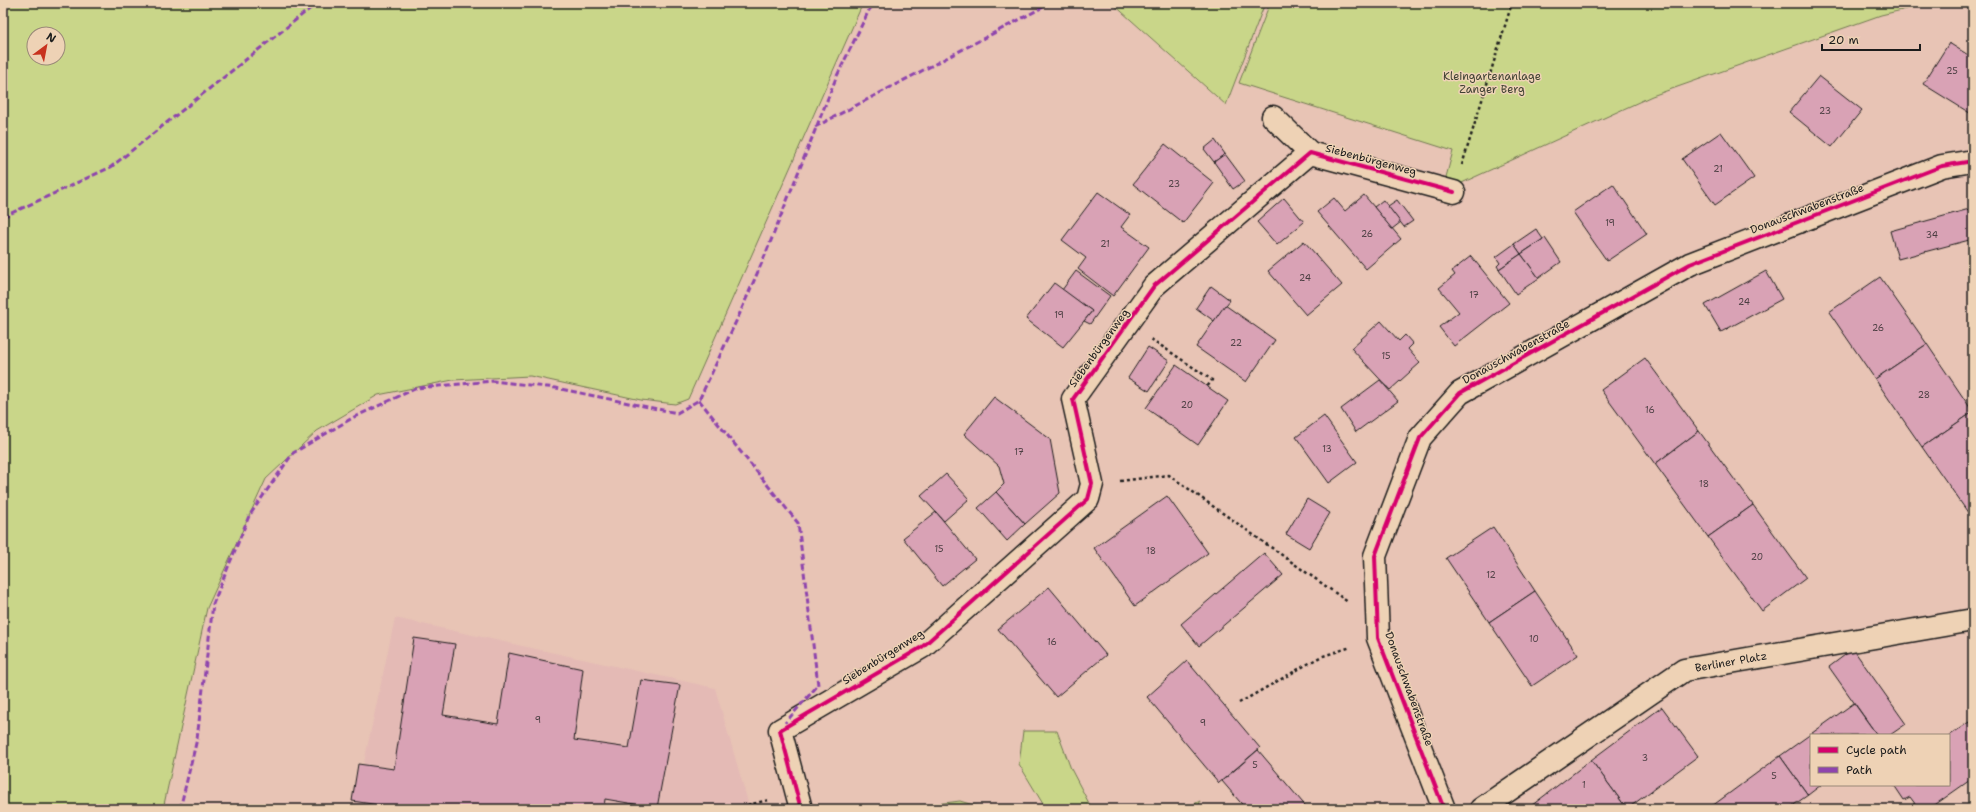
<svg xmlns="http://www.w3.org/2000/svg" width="1976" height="812" viewBox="0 0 1976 812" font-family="'Shantell Sans',sans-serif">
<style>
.built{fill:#e4bab5}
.green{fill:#c9d689;stroke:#727952;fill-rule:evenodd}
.building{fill:#d9a2b5;stroke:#1c1c1c}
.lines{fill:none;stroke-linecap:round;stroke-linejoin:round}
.minor-casing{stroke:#1c1c1c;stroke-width:25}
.path{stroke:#1c1c1c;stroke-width:2.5;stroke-dasharray:3 3;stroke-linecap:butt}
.minor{stroke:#eed2b5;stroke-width:22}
.quiet{stroke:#8e44ad;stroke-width:3;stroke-dasharray:6 3;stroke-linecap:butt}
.cycleway-casing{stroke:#eed2b5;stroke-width:6}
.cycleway{stroke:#d6006c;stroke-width:4}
.labels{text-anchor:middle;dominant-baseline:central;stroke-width:3;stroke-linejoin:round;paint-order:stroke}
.number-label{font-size:9px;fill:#4b3e42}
.park-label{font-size:11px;fill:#3f4132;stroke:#eed2b5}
.street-label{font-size:11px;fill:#1c1c1c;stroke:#eed2b5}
</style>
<rect width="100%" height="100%" fill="#e8c4b5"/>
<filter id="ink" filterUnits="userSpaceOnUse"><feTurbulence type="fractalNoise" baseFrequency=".025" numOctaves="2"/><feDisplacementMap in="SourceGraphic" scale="8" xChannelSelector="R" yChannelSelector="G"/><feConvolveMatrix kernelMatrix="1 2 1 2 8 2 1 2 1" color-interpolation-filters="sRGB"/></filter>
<g filter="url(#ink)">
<path class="built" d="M395 618 715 688 750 809H354Z"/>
<g class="green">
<path d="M3 3H863L688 399 675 404 641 400 530 376 453 380 378 395 317 431 266 479 207 608 163 809H3ZM34 34H58V58H34Z"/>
<path d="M1112 3H1265L1226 105Z"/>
<path d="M1270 3H1932L1881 15 1652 96 1442 192 1453 151 1239 83Z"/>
<path d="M1023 731H1057L1071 769 1092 809H1048L1043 804 1019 764Z"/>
<path d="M960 801 986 809H912V807Z"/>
<path d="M1200 801 1199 809H1184Z"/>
</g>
<g class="building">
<path d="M1949 43 1973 58V115L1923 84Z"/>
<path d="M1819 76 1862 110 1832 147 1789 112Z"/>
<path d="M1721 132 1754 178 1715 205 1682 159Z"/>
<path d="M1215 140 1225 154 1214 162 1204 149Z"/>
<path d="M1165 144 1214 183 1183 223 1133 184Z"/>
<path d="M1225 154 1245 181 1233 189 1214 162Z"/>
<path d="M1613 184 1647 234 1607 261 1573 212Z"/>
<path d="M1098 192 1130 215 1121 227 1149 247 1113 296 1078 269 1086 258 1062 240Z"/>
<path d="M1364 195 1401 239 1366 269 1317 212 1334 198 1345 211Z"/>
<path d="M1284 198 1304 222 1277 245 1257 222Z"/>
<path d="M1383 200 1401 222 1392 229 1374 207Z"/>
<path d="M1397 200 1413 221 1404 227 1388 206Z"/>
<path d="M1973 208V239L1898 259 1890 231Z"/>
<path d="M1536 229 1543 239 1521 254 1514 244Z"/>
<path d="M1545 238 1561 262 1539 278 1521 254Z"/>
<path d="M1304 241 1342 285 1306 315 1268 271Z"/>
<path d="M1514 244 1521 254 1499 269 1497 266 1500 263 1496 257Z"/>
<path d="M1521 254 1539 278 1516 294 1499 269Z"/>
<path d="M1471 256 1509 303 1454 346 1439 327 1459 312 1439 288 1455 275 1452 271Z"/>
<path d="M1076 271 1110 296 1090 324 1084 321 1092 311 1062 290Z"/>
<path d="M1766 271 1782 299 1721 332 1705 305Z"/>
<path d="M1880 277 1927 344 1875 379 1829 312Z"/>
<path d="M1054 283 1092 311 1063 347 1026 319Z"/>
<path d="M1211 286 1230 300 1214 321 1196 308Z"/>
<path d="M1225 305 1275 340 1246 382 1196 347Z"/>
<path d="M1381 321 1399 341 1405 335 1413 344 1408 349 1420 363 1390 390 1351 348Z"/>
<path d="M1927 344 1973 412 1922 447 1875 379Z"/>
<path d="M1148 347 1169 361 1149 391 1128 378Z"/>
<path d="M1645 358 1699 431 1655 464 1601 390Z"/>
<path d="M1176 365 1228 401 1198 445 1146 408Z"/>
<path d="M1380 380 1398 401 1356 432 1341 409Z"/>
<path d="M994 397 1050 439 1060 493 1025 524 996 492 1004 484 999 466 964 434Z"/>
<path d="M1973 412V511L1969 514 1922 447Z"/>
<path d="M1324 416 1357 462 1329 483 1296 437Z"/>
<path d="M1699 431 1753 505 1708 537 1655 464Z"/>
<path d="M946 474 969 499 944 521 921 496Z"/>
<path d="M996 492 1025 524 1007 541 978 508Z"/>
<path d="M1167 496 1208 553 1135 606 1094 548Z"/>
<path d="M1307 499 1330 513 1309 548 1286 534Z"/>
<path d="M1753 505 1806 578 1762 611 1708 537Z"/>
<path d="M1973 511V521L1969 514Z"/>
<path d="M936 512 975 559 942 586 903 538Z"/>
<path d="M1493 527 1535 591 1489 622 1446 558Z"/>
<path d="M1264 553 1283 575 1199 646 1181 624Z"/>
<path d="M1049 587 1106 655 1056 697 998 629Z"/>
<path d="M1535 591 1578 655 1532 686 1489 622Z"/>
<path d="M414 638 455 644 443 715 498 724 509 653 583 669 574 740 629 748 641 680 680 685 657 808 605 799 604 807 609 809H406L352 801 358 764 394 769Z"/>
<path d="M1853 649 1906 724 1890 735H1877L1829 667Z"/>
<path d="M1187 661 1260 748 1219 783 1147 697Z"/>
<path d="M1854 703 1877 735H1811V785H1821L1808 795 1780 756Z"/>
<path d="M1662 707 1698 756 1627 809 1591 760Z"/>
<path d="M1969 722 1973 727V778L1929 809H1919L1910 797 1904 800 1894 785H1949V736Z"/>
<path d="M1258 750 1308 809H1246L1222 781Z"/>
<path d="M1780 756 1808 795 1788 809H1708Z"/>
<path d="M1591 760 1627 809H1527Z"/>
</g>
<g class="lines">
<defs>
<g id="minor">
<path d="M1273 117 1310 153"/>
<path d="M801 809 780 730 922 647 1088 499 1092 484 1073 399 1154 286 1310 153 1454 192"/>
<path d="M1444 809 1378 638 1375 556 1420 438 1460 393 1690 264 1942 166 1973 161"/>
<path d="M1481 809 1684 670 1973 620"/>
</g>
</defs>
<use href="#minor" class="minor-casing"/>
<g class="path">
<path d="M1462 165 1512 3"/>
<path d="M1151 339 1212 380 1207 387"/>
<path d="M1120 481 1169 475 1348 602"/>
<path d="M1239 703 1320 657 1351 647"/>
<path d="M730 809 769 800"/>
</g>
<use href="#minor" class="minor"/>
<g class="quiet">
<path d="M815 127 1051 3"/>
<path d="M3 217 111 167 317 3"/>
<path d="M699 400 798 523 818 685 785 723"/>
<path d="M180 809 197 739 213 604 249 516 293 453 354 417 417 388 493 381 556 388 677 413 699 400 740 313 766 253 836 78 869 10 875 3"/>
</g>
<defs>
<g id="cycleway">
<path d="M801 809 780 730 922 647 1088 499 1092 484 1073 399 1154 286 1310 153 1454 192"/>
<path d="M1444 809 1378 638 1375 556 1420 438 1460 393 1690 264 1942 166 1973 161"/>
</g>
</defs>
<use href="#cycleway" class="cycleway-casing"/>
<use href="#cycleway" class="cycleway"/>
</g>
</g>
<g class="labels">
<g class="number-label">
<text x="1952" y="71">25</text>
<text x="1825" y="111">23</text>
<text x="1718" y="169">21</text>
<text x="1174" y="184">23</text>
<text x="1610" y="223">19</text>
<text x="1367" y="234">26</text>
<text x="1932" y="235">34</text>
<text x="1105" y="244">21</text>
<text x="1305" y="278">24</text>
<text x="1474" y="295">17</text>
<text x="1744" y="302">24</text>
<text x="1059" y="315">19</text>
<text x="1878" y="328">26</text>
<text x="1236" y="343">22</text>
<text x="1386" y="356">15</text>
<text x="1924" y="395">28</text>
<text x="1187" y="405">20</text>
<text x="1650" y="410">16</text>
<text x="1327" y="449">13</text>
<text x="1019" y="452">17</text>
<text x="1704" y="484">18</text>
<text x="939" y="549">15</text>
<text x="1151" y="551">18</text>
<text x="1757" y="557">20</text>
<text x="1491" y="575">12</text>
<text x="1534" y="639">10</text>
<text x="1052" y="642">16</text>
<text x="538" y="720">9</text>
<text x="1203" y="723">9</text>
<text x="1645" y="758">3</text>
<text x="1255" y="765">5</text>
<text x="1774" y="776">5</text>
<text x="1584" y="785">1</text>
</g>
<g class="park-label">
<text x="1492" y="76">Kleingartenanlage<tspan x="1492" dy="13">Zanger Berg</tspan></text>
</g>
<g class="street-label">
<text transform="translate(1371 160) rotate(15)">Siebenbürgenweg</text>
<text transform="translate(1807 209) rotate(-21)">Donauschwabenstraße</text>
<text transform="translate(1099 348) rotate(-54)">Siebenbürgenweg</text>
<text transform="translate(1516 352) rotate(-29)">Donauschwabenstraße</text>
<text transform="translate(883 657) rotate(-32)">Siebenbürgenweg</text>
<text transform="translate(1731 662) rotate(-10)">Berliner Platz</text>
<text transform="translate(1409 689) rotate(70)">Donauschwabenstraße</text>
</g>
</g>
<rect width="1976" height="812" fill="none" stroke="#eed2b5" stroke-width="16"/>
<rect x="8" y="8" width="1960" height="796" fill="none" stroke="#1c1c1c" stroke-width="1.5" filter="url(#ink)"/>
<rect x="1810" y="734" width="140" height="52" fill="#eed2b5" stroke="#9a8978"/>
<rect x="1818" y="747" width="20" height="6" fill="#d6006c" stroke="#9a8978"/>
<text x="1846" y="754" font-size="12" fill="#1c1c1c">Cycle path</text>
<rect x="1818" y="767" width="20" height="6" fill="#8e44ad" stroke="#9a8978"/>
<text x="1846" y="774" font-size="12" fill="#1c1c1c">Path</text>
<g transform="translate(46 46) rotate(32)"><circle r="19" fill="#eed2b5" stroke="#9a8978"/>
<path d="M0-3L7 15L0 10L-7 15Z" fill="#c8321e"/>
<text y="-6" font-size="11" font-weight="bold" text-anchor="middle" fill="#1c1c1c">N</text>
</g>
<path d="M1822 44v6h98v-6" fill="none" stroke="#1c1c1c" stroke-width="2"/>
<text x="1828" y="44" font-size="12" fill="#1c1c1c" stroke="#eed2b5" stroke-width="3" paint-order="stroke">20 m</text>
</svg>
